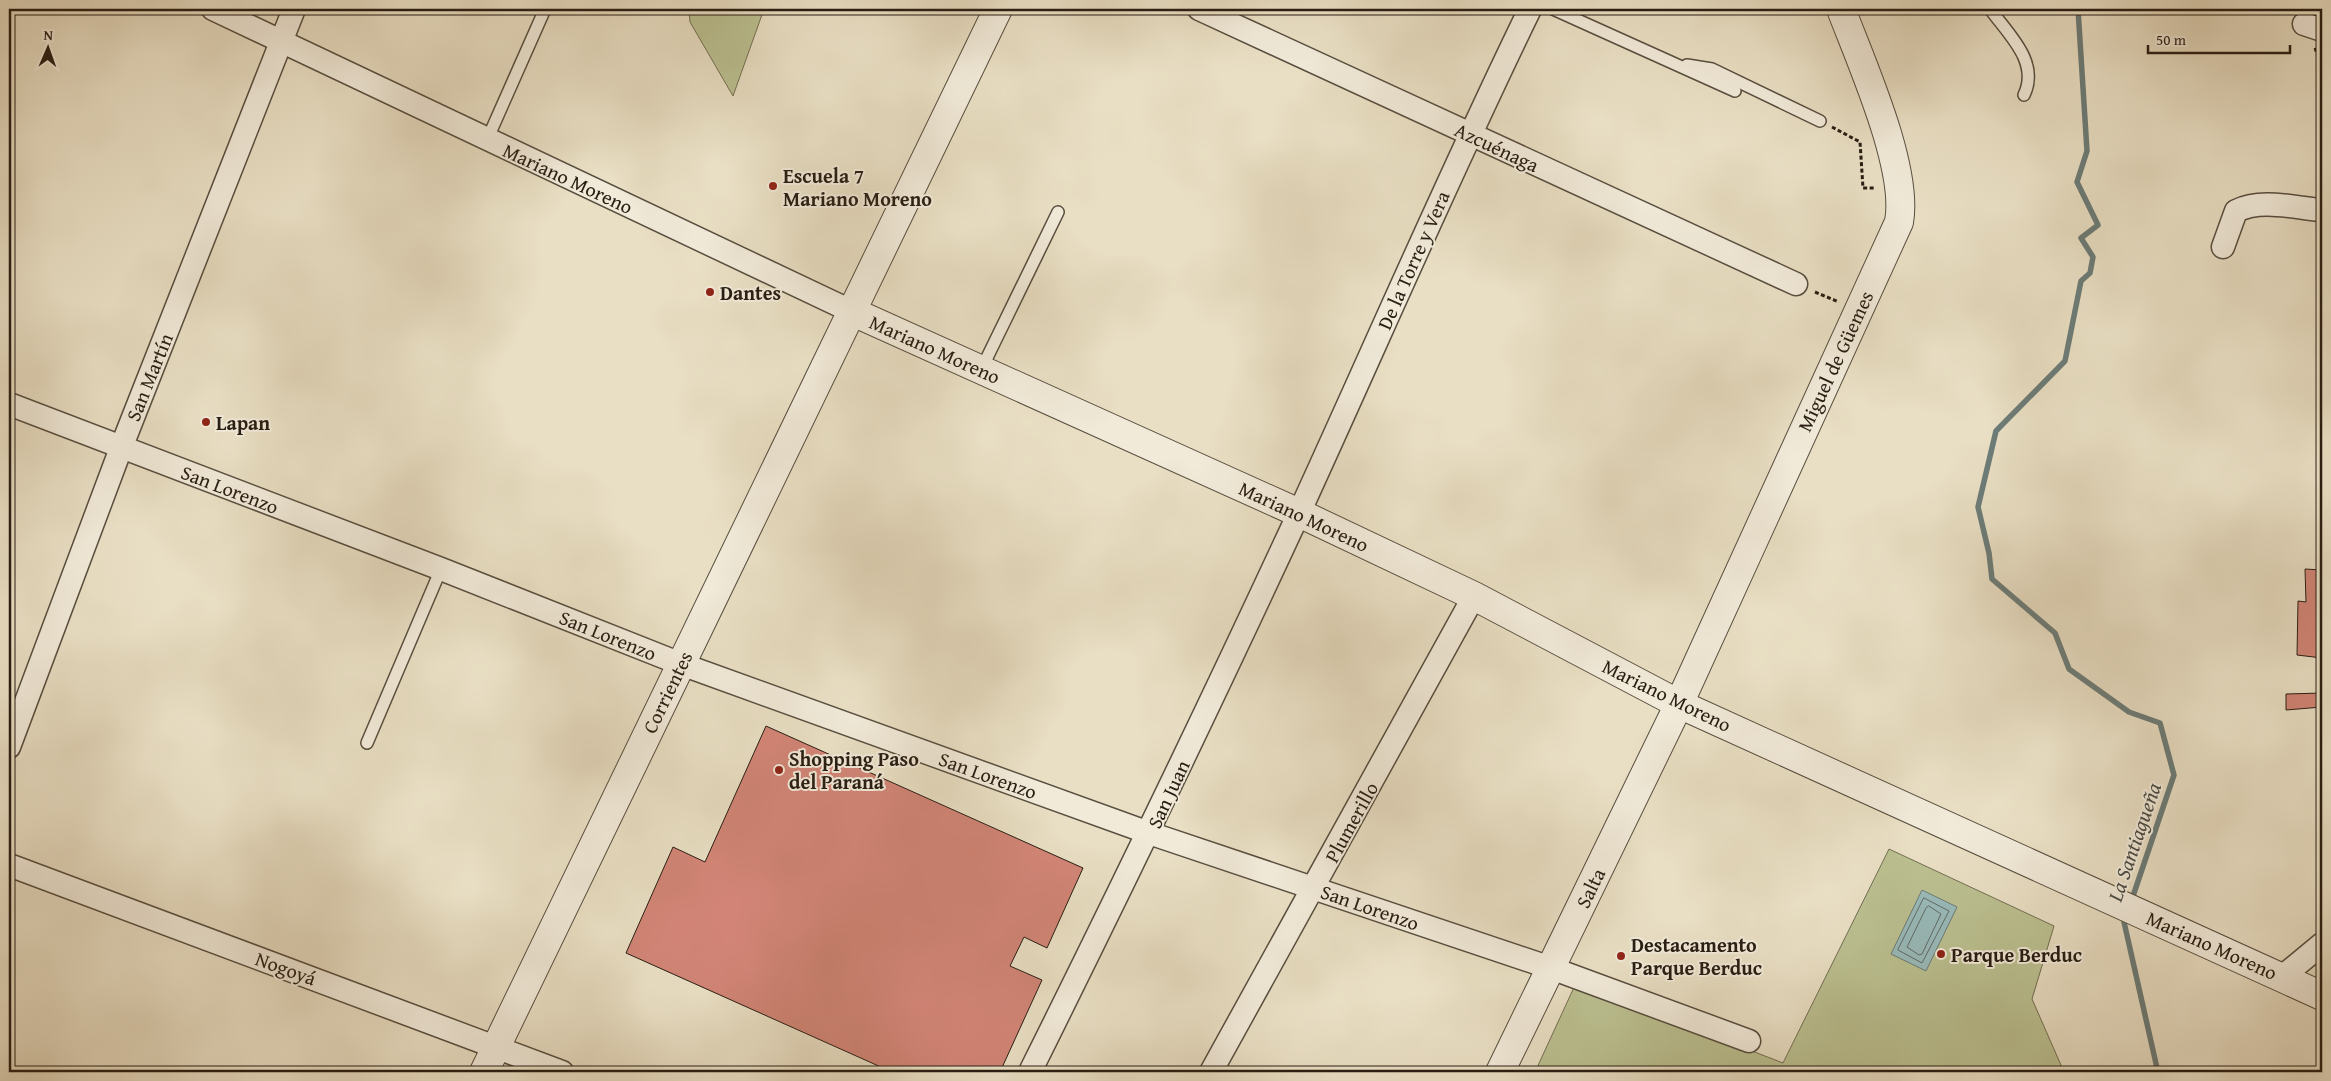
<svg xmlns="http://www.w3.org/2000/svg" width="2331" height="1081" viewBox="0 0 2331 1081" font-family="'Gentium Book Plus',serif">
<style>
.green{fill:#bbc091;stroke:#726e52}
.water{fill:#9bb;stroke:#6c7c78}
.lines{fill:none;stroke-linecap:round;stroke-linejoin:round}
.shore{stroke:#606c67;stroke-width:1}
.stream{stroke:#6c7c78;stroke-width:5.5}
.building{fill:#d28577;stroke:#281d13}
.service-casing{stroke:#584e3f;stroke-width:14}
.minor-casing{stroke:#584e3f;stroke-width:25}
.tertiary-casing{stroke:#584e3f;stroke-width:30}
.path{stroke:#281d13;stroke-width:3;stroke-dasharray:4 2.5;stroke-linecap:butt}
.service{stroke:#f1ead9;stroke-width:11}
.minor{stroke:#f1ead9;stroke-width:22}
.tertiary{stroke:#f1ead9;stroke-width:28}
.poi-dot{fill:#8f2418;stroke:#f1ead9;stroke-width:2}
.labels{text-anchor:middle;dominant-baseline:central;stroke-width:4;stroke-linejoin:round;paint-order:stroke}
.street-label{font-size:20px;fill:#281d13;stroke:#f1ead9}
.poi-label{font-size:20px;font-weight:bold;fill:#281d13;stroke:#f1ead9;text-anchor:start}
.water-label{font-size:21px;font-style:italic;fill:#4a4c45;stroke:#f1ead9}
</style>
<rect width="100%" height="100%" fill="#e9dfc4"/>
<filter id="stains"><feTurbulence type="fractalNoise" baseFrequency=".004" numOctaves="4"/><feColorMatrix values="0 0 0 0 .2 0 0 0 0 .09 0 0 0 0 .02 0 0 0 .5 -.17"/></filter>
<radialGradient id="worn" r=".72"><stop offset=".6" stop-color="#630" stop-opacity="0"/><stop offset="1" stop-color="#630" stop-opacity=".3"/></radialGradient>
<g class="green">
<path d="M689 9H764L733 96 690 22Z"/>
<path d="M1889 849 2054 926 2032 999 2064 1072H1535L1576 983 1783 1063Z"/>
</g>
<path class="water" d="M1922 890 1957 907 1926 971 1891 954Z"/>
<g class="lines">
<g class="shore">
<path d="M1924 898 1949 911 1922 963 1898 950Z"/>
<path d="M1929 906 1941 914 1922 954 1919 955 1907 947 1926 908Z"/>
</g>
<g class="stream">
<path d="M2078 9 2087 151 2077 182 2098 225 2081 238 2093 257 2090 273 2081 281 2065 361 1996 431 1978 507 1989 553 1992 579 2055 633 2069 669 2129 712 2160 723 2174 775 2131 902"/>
<path d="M2126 916 2124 922 2157 1068 2162 1072"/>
</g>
</g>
<g class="building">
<path d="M2305 569 2322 570V658L2297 655 2298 601 2306 602Z"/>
<path d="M2322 693V707L2286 710V694Z"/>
<path d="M766 726 1083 868 1047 948 1024 937 1010 966 1042 980 1000 1072H892L626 953 673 847 705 862Z"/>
</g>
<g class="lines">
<defs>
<g id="service">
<path d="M1553 9 1735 91"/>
<path d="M1990 9C2008 34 2040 62 2024 95"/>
<path d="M1687 65 1712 69 1820 121"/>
<path d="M487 140 545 9"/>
<path d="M981 370 1058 212"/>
<path d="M367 743 441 569"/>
</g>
<g id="minor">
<path d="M213 9 853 312"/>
<path d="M1199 9 1796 284"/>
<path d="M2304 24 2322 30"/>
<path d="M2223 247 2236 211C2261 198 2295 208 2322 210"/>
<path d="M9 404 441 569 681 664 1149 833 1551 968 1749 1041"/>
<path d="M9 747 121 448 294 9"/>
<path d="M9 865 562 1072"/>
<path d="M2282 977 2322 944"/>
<path d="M1030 1072C1122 887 1212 701 1299 513 1376 345 1449 175 1530 9"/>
<path d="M1211 1072 1474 596"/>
</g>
<g id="tertiary">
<path d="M853 312 1299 513 1474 596 1679 704 2322 996"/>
<path d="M484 1072 998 9"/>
<path d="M1500 1072 1679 704 1899 222C1909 168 1861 62 1841 9"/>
</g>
</defs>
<use href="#service" class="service-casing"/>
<use href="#minor" class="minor-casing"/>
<use href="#tertiary" class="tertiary-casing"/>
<g class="path">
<path d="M2315 48 2322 68"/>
<path d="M1832 127 1860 142 1863 188H1876"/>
<path d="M1815 292 1839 302"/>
</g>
<use href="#service" class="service"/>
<use href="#minor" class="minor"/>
<use href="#tertiary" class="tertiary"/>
</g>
<g class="poi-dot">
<circle cx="773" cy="186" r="5"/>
<circle cx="710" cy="292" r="5"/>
<circle cx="206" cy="422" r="5"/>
<circle cx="779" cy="770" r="5"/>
<circle cx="1941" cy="954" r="5"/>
<circle cx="1621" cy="956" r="5"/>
</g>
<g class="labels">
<g class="street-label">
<text transform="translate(1497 147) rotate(25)">Azcuénaga</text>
<text transform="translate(568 178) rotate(25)">Mariano Moreno</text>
<text transform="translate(1413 260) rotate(-66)">De la Torre y Vera</text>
<text transform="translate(935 349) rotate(24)">Mariano Moreno</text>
<text transform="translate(1835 361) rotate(-65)">Miguel de Güemes</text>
<text transform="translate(149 377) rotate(-68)">San Martín</text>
<text transform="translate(230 489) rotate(21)">San Lorenzo</text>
<text transform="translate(1304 516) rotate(25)">Mariano Moreno</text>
<text transform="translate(608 635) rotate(22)">San Lorenzo</text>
<text transform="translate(667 692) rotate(-64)">Corrientes</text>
<text transform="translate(1667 695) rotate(26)">Mariano Moreno</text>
<text transform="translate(988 775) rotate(20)">San Lorenzo</text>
<text transform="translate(1168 794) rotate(-65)">San Juan</text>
<text transform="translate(1351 822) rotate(-61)">Plumerillo</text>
<text transform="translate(1590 888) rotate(-64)">Salta</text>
<text transform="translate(1370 907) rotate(19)">San Lorenzo</text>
<text transform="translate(2212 945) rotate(24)">Mariano Moreno</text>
<text transform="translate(286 968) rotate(20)">Nogoyá</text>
</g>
<g class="poi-label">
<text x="783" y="175">Escuela 7<tspan x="783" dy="23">Mariano Moreno</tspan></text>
<text x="720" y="292">Dantes</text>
<text x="216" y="422">Lapan</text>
<text x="789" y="758">Shopping Paso<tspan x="789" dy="23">del Paraná</tspan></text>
<text x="1631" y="944">Destacamento<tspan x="1631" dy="23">Parque Berduc</tspan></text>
<text x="1951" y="954">Parque Berduc</text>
</g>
<g class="water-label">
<text transform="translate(2134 842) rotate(-71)">La Santiagueña</text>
</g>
</g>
<rect width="2331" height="1081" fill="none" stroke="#e9dfc4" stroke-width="30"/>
<rect x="10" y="10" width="2311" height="1061" fill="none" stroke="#281d13" stroke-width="2.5"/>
<rect x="15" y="15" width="2301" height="1051" fill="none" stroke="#281d13"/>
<g transform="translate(48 48) rotate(2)" stroke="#f1ead9" stroke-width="4" paint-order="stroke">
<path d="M0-4L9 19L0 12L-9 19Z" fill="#281d13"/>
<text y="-8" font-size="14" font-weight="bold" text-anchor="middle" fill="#281d13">N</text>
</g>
<path d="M2148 45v8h142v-8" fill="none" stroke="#281d13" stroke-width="2.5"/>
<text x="2156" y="45" font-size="15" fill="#281d13" stroke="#f1ead9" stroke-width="4" paint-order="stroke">50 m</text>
<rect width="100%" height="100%" filter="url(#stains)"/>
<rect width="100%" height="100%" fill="url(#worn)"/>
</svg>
